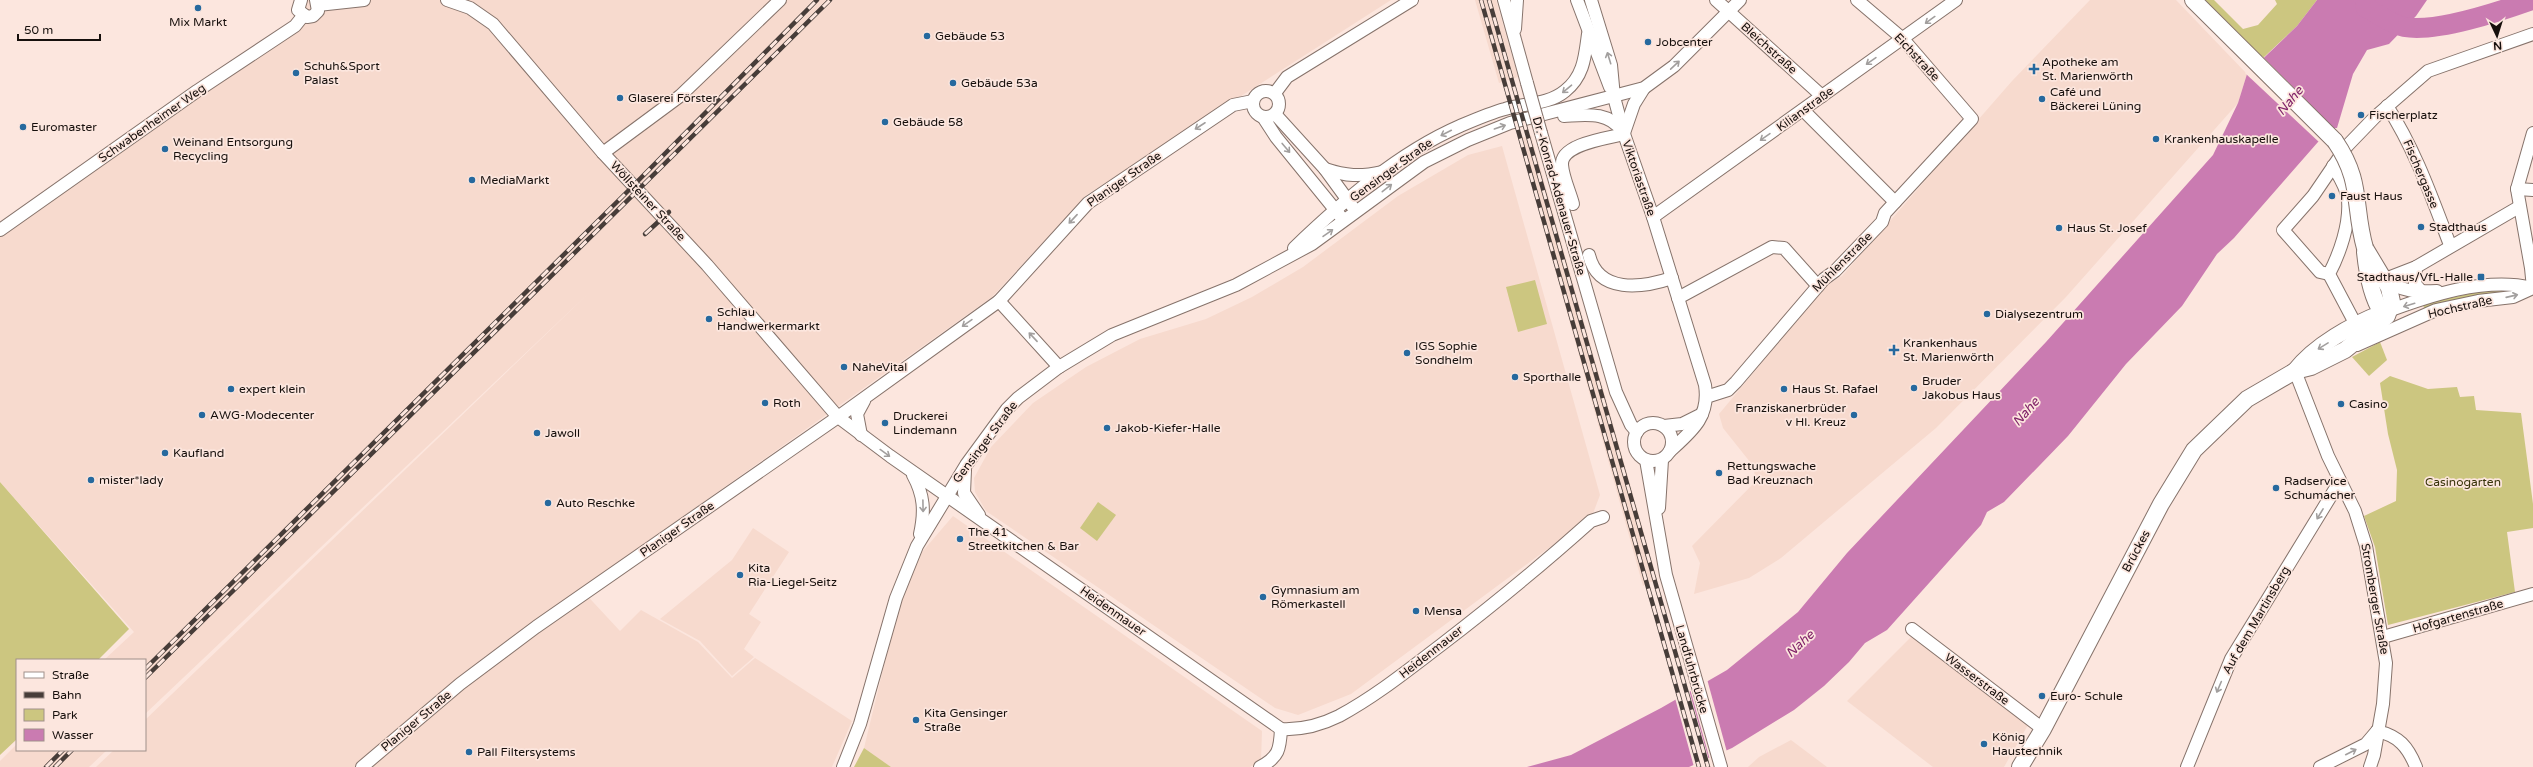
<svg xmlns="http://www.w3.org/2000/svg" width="2533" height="767" viewBox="0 0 2533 767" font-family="'Varela Round',sans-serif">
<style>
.built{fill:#f7dace}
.green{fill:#ccc680}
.water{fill:#ca7bb1}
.pier{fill:#fce6de}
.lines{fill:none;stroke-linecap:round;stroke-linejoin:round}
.river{stroke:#ca7bb1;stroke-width:20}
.minor-casing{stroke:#86736b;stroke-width:14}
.major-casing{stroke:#86736b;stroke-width:18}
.minor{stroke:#fff;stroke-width:12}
.major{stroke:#fff;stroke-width:16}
.rail-casing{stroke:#473d39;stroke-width:4.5}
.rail{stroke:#fce6de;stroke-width:3;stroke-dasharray:9;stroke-linecap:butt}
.minor-bridge-casing{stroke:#86736b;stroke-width:14;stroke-linecap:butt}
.major-bridge-casing{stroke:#86736b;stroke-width:18;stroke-linecap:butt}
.minor-bridge{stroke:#fff;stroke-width:12}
.major-bridge{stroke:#fff;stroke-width:16}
.oneway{stroke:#a29f9e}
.poi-dot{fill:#26699e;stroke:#fce6de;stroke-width:1.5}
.labels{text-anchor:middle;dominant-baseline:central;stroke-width:3.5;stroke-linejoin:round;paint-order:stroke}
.poi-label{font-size:12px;fill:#160f0c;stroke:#fce6de;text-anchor:start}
.street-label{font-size:12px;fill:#160f0c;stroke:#fce6de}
.park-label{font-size:12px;fill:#38340a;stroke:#fce6de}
.water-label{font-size:13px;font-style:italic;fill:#802369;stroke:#fce6de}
</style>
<rect width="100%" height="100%" fill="#fce6de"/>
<g class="built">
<path d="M301 0H1391L1088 194 992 297 581 589 620 631 641 610 698 642 732 678 755 658 852 721 832 767H96L114 750H145V720L592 290 145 714V660H104L134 632 0 482V230L295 26Z"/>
<path d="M1475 0H1496L1518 77 1499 83Z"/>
<path d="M2090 0H2176L2247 74 2238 103 2066 297 1936 428 1781 558 1749 578 1694 594 1700 563 1692 546 1755 482 1754 467 1723 428 1719 414 1826 286 1842 276 2012 81Z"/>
<path d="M1531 135 1657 579 1643 586 1519 139Z"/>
<path d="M1502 146 1600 495 1592 516 1351 694 1298 715 1275 708 986 511 975 492 974 478 991 447 1033 403 1086 367 1140 339 1206 319 1252 297 1303 267 1398 196 1468 155Z"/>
<path d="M953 516 1262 731 1261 761 1250 767H891L864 748 898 608 922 552Z"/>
<path d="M753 528 789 552 749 614 761 622 744 649 754 657 732 676 700 641 660 619 732 560Z"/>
<path d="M1912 636 2028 725 2004 767H1933L1847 701Z"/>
<path d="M1791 740 1827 767H1748L1759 757Z"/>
<path d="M17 744V750H107L89 767H0V761Z"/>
</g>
<g class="green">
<path d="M2200 0H2214L2243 29 2258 25 2277 4 2275 0H2317L2297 26 2263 58Z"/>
<path d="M1535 280 1547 324 1518 332 1506 287Z"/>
<path d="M2507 288V292L2450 301 2424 308 2423 304 2482 291Z"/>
<path d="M2380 342 2387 360 2369 376 2352 357Z"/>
<path d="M2390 376 2428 389 2457 387 2460 397 2474 396 2476 410 2521 413 2533 504V528L2507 532 2515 592 2388 625 2375 547 2364 516 2396 501 2397 470 2388 434 2380 383Z"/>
<path d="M0 482 129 629 98 660H17V739L0 755Z"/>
<path d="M1098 502 1116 515 1097 541 1080 528Z"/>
<path d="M864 748 891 767H854Z"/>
</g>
<path class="water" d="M2317 0H2427L2416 16 2389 44 2367 50 2353 74 2337 128H2335L2318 142 2234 238 2217 254 2182 306 2126 364 2068 436 2004 502 1987 512 1981 525 1887 630 1865 643 1849 662 1824 686 1794 710 1732 748 1689 767H1527L1571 755 1661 708 1727 670 1798 612 1847 553 2046 342 2213 155 2238 103 2247 74 2297 26Z"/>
<g class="pier">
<path d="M2262 56 2336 130 2320 143 2245 73Z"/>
<path d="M1707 679 1727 752 1710 760 1690 689Z"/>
<path d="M1689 690 1709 760 1694 767 1675 698Z"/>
</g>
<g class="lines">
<path class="river" d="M2365 0 2366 8C2377 13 2392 25 2404 27 2437 33 2501 11 2532 0"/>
<defs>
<g id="minor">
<path d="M301 0 298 10 307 17 313 16 318 11 316 0"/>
<path d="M447 0 470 8 493 24 603 153 707 265 838 417 890 456 1281 729C1301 730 1321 725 1339 716 1376 696 1408 670 1441 645 1493 605 1542 565 1591 521L1603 517"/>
<path d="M1504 0 1527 83"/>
<path d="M1577 0 1610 87"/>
<path d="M1591 0 1611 65 1614 97 1624 134 1653 217 1705 385C1710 417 1692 431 1670 451"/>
<path d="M1716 0 1822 96"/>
<path d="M318 5 364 0"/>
<path d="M1515 29 1517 0"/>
<circle cx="1266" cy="104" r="13"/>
<path d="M1275 93 1287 77 1412 0"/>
<path d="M2387 106C2415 149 2432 198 2450 245"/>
<path d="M1803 110 1895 202"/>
<path d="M1275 114 1325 169 1352 206"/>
<path d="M1564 116C1586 115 1608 111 1622 131"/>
<path d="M1263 117 1276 137 1341 217"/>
<path d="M1541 133 1616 392 1631 425 1637 432"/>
<path d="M1624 133 1634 104 1644 88"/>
<path d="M603 153 680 96 780 0"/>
<path d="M2333 166C2339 176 2347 188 2348 200 2350 224 2340 253 2329 274L2356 325"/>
<path d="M1325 169C1346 176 1360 177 1382 172"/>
<path d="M2517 189 2533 190"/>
<path d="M1573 204C1570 192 1563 178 1562 165 1560 144 1608 138 1624 134"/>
<path d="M1653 217 1956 0"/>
<path d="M0 230 197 91 295 26 303 16"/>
<path d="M1294 248C1342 202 1398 153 1460 126 1474 120 1490 113 1505 109 1525 103 1548 105 1565 91 1584 76 1585 56 1588 34"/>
<path d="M1589 255C1598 294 1642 288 1672 278"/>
<path d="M2416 267 2415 284 2422 292"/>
<path d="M2329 274 2320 272 2283 230 2313 196 2347 146 2375 117 2428 71 2533 34"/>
<path d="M2385 279 2416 267 2519 207"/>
<path d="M2385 279C2401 292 2417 292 2437 291"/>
<path d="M2533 288 2531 268 2517 189 2533 133"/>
<path d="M1678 298 1772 247 1784 248 1818 286"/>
<path d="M999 301 1059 367"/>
<path d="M2383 313C2428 296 2485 276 2533 288"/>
<path d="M2357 345 2436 310 2478 301 2513 297 2533 288"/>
<path d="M2295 371 2328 456 2355 511 2366 546 2386 663 2383 704 2374 755 2370 767"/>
<path d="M1706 397 1728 390 1736 382 1824 279 1835 271 1882 222 1885 213 1972 119 1903 39 1857 0"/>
<circle cx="1653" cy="442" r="19"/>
<path d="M1664 426 1682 424 1702 414"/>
<path d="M861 435 857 414 864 401"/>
<path d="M1646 460 1666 575 1721 767"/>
<path d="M965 470 964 493 979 515"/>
<path d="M913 475C924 495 925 511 920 534"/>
<path d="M1659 508 1662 460"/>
<path d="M1912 629 2043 729"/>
<path d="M2383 637 2533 594"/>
<path d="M2377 731C2399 736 2408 747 2416 767"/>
<path d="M362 767 460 684 536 627 838 417 999 301 1088 203 1233 105 1253 101"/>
<path d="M843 767 860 724 896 598 917 546 966 465 1007 409 1018 398 1059 367 1112 335 1236 285 1312 244 1424 162 1468 140 1510 123 1644 88 1674 66 1740 0"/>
<path d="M1260 767C1279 757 1280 749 1281 729"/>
<path d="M2187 767 2231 659 2340 481"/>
<path d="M2320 767 2366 744 2377 731"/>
</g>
<g id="major">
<path d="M2193 0 2335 141"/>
<path d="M2295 371C2315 345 2352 325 2382 313 2371 296 2367 272 2365 252"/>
<path d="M2020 767 2043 729 2161 504 2194 450 2247 399 2295 371 2311 367 2345 350 2387 316 2392 302 2389 288 2365 248"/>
</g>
</defs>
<use href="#minor" class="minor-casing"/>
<use href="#major" class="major-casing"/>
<use href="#minor" class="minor"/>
<use href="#major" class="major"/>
<defs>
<g id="rail">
<path d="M1481 0 1699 767"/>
<path d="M1489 0 1708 767"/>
<path d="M645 234 669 212"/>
<path d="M145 669 623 196 817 0"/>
<path d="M145 678 830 0"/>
<path d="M46 767 63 750"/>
<path d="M55 767 72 750"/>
</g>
</defs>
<use href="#rail" class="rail-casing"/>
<use href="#rail" class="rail"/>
<defs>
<path id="minor-bridge" d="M1527 83 1541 133"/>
<path id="major-bridge" d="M2335 141C2363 182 2353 206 2365 248"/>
</defs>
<use href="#minor-bridge" class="minor-bridge-casing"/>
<use href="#major-bridge" class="major-bridge-casing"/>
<use href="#minor-bridge" class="minor-bridge"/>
<use href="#major-bridge" class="major-bridge"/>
</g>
<defs><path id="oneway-shaft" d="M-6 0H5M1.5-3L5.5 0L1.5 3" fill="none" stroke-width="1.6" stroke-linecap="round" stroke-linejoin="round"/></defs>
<g class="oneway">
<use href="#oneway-shaft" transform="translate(1930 20) rotate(144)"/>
<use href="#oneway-shaft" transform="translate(1609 58) rotate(-107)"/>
<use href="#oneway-shaft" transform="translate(1871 61) rotate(145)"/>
<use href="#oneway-shaft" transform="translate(1675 65) rotate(-43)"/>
<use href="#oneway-shaft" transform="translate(1567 89) rotate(140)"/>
<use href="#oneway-shaft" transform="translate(1200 126) rotate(147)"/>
<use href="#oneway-shaft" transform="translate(1500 127) rotate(-19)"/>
<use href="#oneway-shaft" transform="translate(1446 133) rotate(153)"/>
<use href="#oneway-shaft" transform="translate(1765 137) rotate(145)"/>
<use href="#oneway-shaft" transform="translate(1286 148) rotate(50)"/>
<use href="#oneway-shaft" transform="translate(1387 188) rotate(-38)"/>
<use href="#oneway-shaft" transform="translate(1073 219) rotate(133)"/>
<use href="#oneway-shaft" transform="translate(1328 233) rotate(-35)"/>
<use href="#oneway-shaft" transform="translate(2512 296) rotate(-13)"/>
<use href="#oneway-shaft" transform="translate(2409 305) rotate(163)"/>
<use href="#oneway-shaft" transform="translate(967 323) rotate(145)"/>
<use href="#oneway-shaft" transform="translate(1033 337) rotate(-133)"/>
<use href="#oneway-shaft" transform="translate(2323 346) rotate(148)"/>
<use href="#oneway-shaft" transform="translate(885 453) rotate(36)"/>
<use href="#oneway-shaft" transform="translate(923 506) rotate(89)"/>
<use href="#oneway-shaft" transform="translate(2320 514) rotate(121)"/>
<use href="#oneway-shaft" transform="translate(2219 687) rotate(113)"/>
<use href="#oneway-shaft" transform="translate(2351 752) rotate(-27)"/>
</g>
<g class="poi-dot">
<circle cx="198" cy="8" r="4"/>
<circle cx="927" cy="36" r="4"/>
<circle cx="1648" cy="42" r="4"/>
<path d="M2032 63h4v4h4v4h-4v4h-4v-4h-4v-4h4z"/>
<circle cx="296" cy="73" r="4"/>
<circle cx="953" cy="83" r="4"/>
<circle cx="620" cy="98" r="4"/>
<circle cx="2042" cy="99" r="4"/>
<circle cx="2361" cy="115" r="4"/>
<circle cx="885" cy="122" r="4"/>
<circle cx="23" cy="127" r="4"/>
<circle cx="2156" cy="139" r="4"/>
<circle cx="165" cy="149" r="4"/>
<circle cx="472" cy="180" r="4"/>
<circle cx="2332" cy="196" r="4"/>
<circle cx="2421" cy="227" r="4"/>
<circle cx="2059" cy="228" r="4"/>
<rect x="2477" y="273" width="8" height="8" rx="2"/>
<circle cx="1987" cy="314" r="4"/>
<circle cx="709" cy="319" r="4"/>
<path d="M1892 344h4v4h4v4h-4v4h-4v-4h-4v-4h4z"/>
<circle cx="1407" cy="353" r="4"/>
<circle cx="844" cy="367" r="4"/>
<circle cx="1515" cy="377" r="4"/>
<circle cx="1914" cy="388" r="4"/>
<circle cx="231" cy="389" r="4"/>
<circle cx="1784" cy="389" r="4"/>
<circle cx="765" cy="403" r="4"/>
<circle cx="2341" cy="404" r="4"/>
<circle cx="202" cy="415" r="4"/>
<circle cx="1854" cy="415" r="4"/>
<circle cx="885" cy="423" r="4"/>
<circle cx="1107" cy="428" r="4"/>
<circle cx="537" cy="433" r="4"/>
<circle cx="165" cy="453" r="4"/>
<circle cx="1719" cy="473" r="4"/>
<circle cx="91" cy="480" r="4"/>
<circle cx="2276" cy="488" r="4"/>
<circle cx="548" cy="503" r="4"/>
<circle cx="960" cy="539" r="4"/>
<circle cx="740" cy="575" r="4"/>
<circle cx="1263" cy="597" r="4"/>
<circle cx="1416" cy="611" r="4"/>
<circle cx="2042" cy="696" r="4"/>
<circle cx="916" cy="720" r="4"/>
<circle cx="1984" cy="744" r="4"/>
<circle cx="469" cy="752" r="4"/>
</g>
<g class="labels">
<g class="poi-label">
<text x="198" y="22" text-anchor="middle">Mix Markt</text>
<text x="935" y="36">Gebäude 53</text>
<text x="1656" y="42">Jobcenter</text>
<text x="2042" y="62">Apotheke am<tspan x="2042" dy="14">St. Marienwörth</tspan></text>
<text x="304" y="66">Schuh&amp;Sport<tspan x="304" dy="14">Palast</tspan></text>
<text x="961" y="83">Gebäude 53a</text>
<text x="2050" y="92">Café und<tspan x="2050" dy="14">Bäckerei Lüning</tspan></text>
<text x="628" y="98">Glaserei Förster</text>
<text x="2369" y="115">Fischerplatz</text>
<text x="893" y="122">Gebäude 58</text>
<text x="31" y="127">Euromaster</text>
<text x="2164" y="139">Krankenhauskapelle</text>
<text x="173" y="142">Weinand Entsorgung<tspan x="173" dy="14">Recycling</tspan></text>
<text x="480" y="180">MediaMarkt</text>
<text x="2340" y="196">Faust Haus</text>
<text x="2429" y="227">Stadthaus</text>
<text x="2067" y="228">Haus St. Josef</text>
<text x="2473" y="277" text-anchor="end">Stadthaus/VfL-Halle</text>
<text x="717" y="312">Schlau<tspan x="717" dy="14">Handwerkermarkt</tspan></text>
<text x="1995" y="314">Dialysezentrum</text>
<text x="1903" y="343">Krankenhaus<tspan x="1903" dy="14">St. Marienwörth</tspan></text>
<text x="1415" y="346">IGS Sophie<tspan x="1415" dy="14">Sondhelm</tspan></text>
<text x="852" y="367">NaheVital</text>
<text x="1523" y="377">Sporthalle</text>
<text x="1922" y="381">Bruder<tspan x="1922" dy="14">Jakobus Haus</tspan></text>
<text x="239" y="389">expert klein</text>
<text x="1792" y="389">Haus St. Rafael</text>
<text x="773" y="403">Roth</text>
<text x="2349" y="404">Casino</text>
<text x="1846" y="408" text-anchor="end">Franziskanerbrüder<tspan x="1846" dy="14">v Hl. Kreuz</tspan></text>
<text x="210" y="415">AWG-Modecenter</text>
<text x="893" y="416">Druckerei<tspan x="893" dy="14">Lindemann</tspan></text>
<text x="1115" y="428">Jakob-Kiefer-Halle</text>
<text x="545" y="433">Jawoll</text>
<text x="173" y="453">Kaufland</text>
<text x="1727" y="466">Rettungswache<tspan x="1727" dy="14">Bad Kreuznach</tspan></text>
<text x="99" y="480">mister*lady</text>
<text x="2284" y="481">Radservice<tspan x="2284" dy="14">Schumacher</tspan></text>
<text x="556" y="503">Auto Reschke</text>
<text x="968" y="532">The 41<tspan x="968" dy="14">Streetkitchen &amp; Bar</tspan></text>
<text x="748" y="568">Kita<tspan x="748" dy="14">Ria-Liegel-Seitz</tspan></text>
<text x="1271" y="590">Gymnasium am<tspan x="1271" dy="14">Römerkastell</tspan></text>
<text x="1424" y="611">Mensa</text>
<text x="2050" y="696">Euro- Schule</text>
<text x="924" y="713">Kita Gensinger<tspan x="924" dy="14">Straße</tspan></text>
<text x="1992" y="737">König<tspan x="1992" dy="14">Haustechnik</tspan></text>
<text x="477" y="752">Pall Filtersystems</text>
</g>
<g class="street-label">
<text transform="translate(1769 48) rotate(42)">Bleichstraße</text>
<text transform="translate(1917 57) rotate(47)">Eichstraße</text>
<text transform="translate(1805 109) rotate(-36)">Kilianstraße</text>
<text transform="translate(152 123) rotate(-35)">Schwabenheimer Weg</text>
<text transform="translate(1391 170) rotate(-36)">Gensinger Straße</text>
<text transform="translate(2421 174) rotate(67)">Fischergasse</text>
<text transform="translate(1639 178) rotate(71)">Viktoriastraße</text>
<text transform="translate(1124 179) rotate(-35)">Planiger Straße</text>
<text transform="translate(1559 196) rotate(74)">Dr.-Konrad-Adenauer-Straße</text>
<text transform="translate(648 201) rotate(47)">Wöllsteiner Straße</text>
<text transform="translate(1842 262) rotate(-45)">Mühlenstraße</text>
<text transform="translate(2460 307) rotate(-13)">Hochstraße</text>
<text transform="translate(985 442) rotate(-53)">Gensinger Straße</text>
<text transform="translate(677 529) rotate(-35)">Planiger Straße</text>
<text transform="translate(2136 551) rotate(-62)">Brückes</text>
<text transform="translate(2375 599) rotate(80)">Stromberger Straße</text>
<text transform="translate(1113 611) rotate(35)">Heidenmauer</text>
<text transform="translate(2458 616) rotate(-16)">Hofgartenstraße</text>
<text transform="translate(2256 620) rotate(-60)">Auf dem Martinsberg</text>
<text transform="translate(1431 652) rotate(-38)">Heidenmauer</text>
<text transform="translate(1692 669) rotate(74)">Landfuhrbrücke</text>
<text transform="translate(1977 679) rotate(37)">Wasserstraße</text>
<text transform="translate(416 721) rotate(-40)">Planiger Straße</text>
</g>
<g class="park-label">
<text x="2463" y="482">Casinogarten</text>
</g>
<g class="water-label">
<text transform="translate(2290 101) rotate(-50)">Nahe</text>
<text transform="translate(2026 412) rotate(-49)">Nahe</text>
<text transform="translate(1800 644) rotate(-43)">Nahe</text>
</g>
</g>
<rect x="16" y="659" width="130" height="92" fill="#fce6de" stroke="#a0908a"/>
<rect x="24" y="672" width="20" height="6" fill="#ffffff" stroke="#a0908a"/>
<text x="52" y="679" font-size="12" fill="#160f0c">Straße</text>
<rect x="24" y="692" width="20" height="6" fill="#473d39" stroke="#a0908a"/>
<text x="52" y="699" font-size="12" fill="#160f0c">Bahn</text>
<rect x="24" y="709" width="20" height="12" fill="#ccc680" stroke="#a0908a"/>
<text x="52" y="719" font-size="12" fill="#160f0c">Park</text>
<rect x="24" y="729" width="20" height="12" fill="#ca7bb1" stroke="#a0908a"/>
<text x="52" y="739" font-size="12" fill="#160f0c">Wasser</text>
<g transform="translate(2497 36) rotate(176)" stroke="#fce6de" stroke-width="3" paint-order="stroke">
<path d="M0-3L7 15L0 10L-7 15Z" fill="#160f0c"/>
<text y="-6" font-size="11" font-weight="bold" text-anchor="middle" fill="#160f0c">N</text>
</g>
<path d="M18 34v6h82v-6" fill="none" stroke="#160f0c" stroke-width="2"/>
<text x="24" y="34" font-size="12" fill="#160f0c" stroke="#fce6de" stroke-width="3" paint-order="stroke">50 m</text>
</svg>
